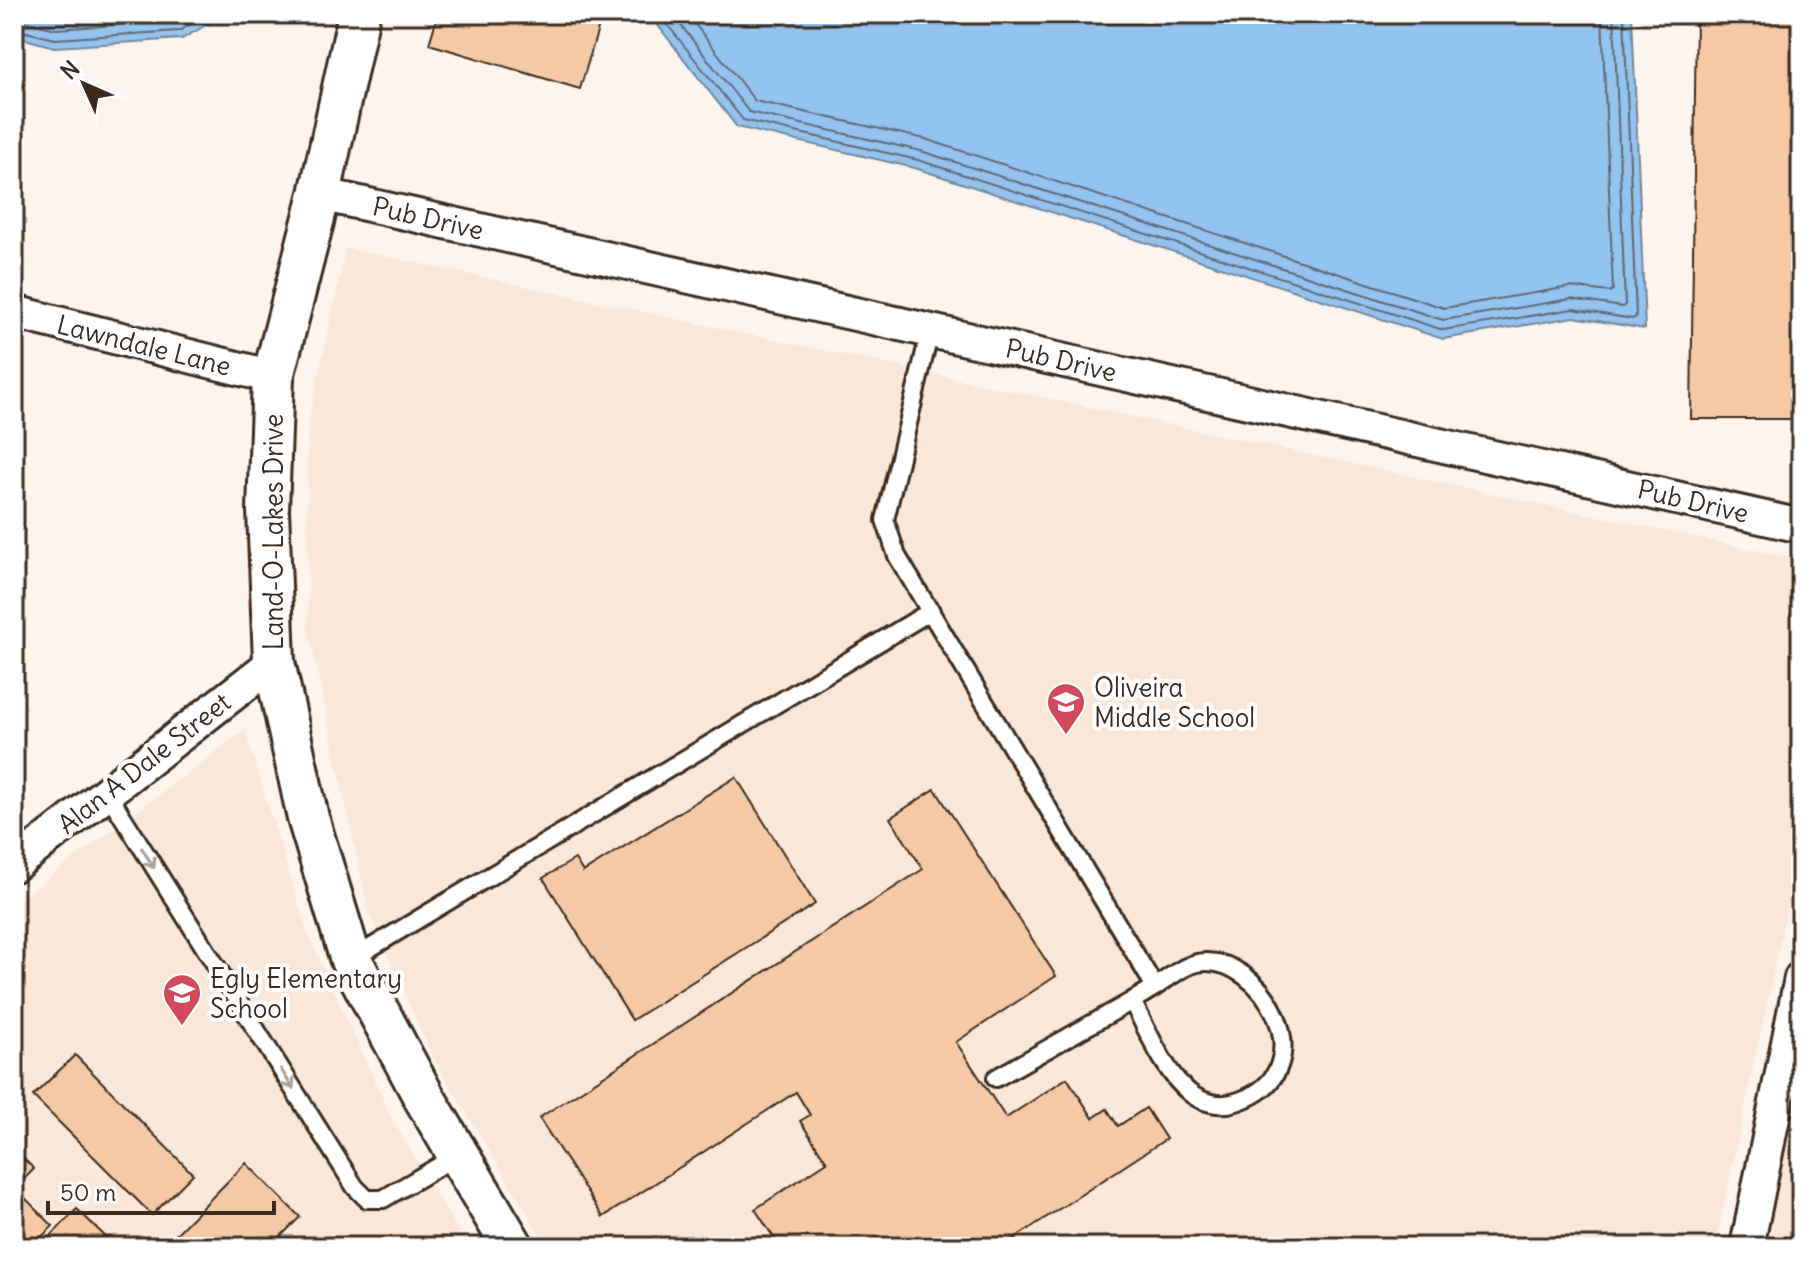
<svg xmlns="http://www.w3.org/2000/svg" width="1815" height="1261" viewBox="0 0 1815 1261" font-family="Delius,sans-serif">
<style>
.built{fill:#fbe7d7}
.water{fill:#93c3ef;stroke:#70869b;stroke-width:2}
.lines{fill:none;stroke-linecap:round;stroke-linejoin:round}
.shore{stroke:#5e6772;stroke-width:2}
.building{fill:#f5c9a4;stroke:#3b2a1e;stroke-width:2}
.service-casing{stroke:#3b2a1e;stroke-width:22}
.minor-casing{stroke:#3b2a1e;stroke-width:38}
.tertiary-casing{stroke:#3b2a1e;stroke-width:46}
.service{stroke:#fff;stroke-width:16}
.minor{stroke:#fff;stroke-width:32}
.tertiary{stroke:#fff;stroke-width:40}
.oneway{stroke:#a79f9a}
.labels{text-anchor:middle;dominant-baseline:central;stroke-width:8;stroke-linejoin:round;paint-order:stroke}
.street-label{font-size:26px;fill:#3b2a1e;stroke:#fff}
.poi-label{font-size:26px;fill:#3b2a1e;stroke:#fff;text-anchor:start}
</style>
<rect width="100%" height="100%" fill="#fdf4ed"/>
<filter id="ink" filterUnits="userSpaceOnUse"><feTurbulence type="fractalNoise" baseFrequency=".0125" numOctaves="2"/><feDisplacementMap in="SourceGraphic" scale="16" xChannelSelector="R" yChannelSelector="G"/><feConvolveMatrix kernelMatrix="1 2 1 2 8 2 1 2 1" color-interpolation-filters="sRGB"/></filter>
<g filter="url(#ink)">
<g class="built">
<path d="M346 248 1801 560V843L1715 1247H548L433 1058 369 914 308 628 307 429Z"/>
<path d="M245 730 307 932 393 1121 468 1247H14V904Z"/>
<path d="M1801 999V1247H1737Z"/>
</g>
<g class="water">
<path d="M14 14H225L182 39 54 47 14 36Z"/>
<path d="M649 14H1632L1645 329 1574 317 1443 339 915 168 737 127Z"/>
</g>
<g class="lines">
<g class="shore">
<path d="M659 14 743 120 918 160 1443 330 1573 309 1632 319 1636 317 1624 14"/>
<path d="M672 14 749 112 921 151 1443 320 1571 299 1622 307 1625 305 1614 14"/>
<path d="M687 14 755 101 925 139 1444 308 1570 287 1609 292 1613 290 1602 14"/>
<path d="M14 19 56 29 176 21 189 14"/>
<path d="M14 29 55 39 179 31 209 14"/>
</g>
</g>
<g class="building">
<path d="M438 14H583L601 19 580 89 429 44Z"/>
<path d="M1696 14H1801V419H1691Z"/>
<path d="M736 777 815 904 632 1020 543 878 575 859 583 872Z"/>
<path d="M935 789 1056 976 956 1042 1006 1118 1067 1078 1093 1118 1107 1109 1118 1126 1146 1108 1166 1139 1001 1247H780L755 1209 827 1162 800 1121 810 1115 796 1092 603 1217 539 1118 923 869 890 818Z"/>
<path d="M75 1055 193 1174 152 1215 33 1096Z"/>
<path d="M14 1149 34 1169 14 1189Z"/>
<path d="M246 1163 300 1217 270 1247H187L175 1235Z"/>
<path d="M22 1195 53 1226 31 1247H14V1203Z"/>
<path d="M77 1209 112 1243 108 1247H40Z"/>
</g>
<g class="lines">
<defs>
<g id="service">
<path d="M930 331 885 520 897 556 1155 987C1167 979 1183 966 1197 963 1261 950 1331 1072 1236 1102 1221 1107 1202 1103 1190 1093 1165 1074 1147 1029 1132 1001L1155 987"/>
<path d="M107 792 355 1187 367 1199H383L458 1155"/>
<path d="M352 959 931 611"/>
<path d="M996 1078 1132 1001"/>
</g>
<g id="minor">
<path d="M320 194 1801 526"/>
<path d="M14 312 273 377"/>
<path d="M14 865 274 662"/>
<path d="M1747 1247 1801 978"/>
</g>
<path id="tertiary" d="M359 14 320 194 273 377 268 510 274 662 308 818 351 960 425 1099 513 1247"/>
</defs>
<use href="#service" class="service-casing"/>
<use href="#minor" class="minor-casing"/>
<use href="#tertiary" class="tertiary-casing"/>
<use href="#service" class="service"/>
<use href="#minor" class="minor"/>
<use href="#tertiary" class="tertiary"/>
</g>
<defs><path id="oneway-shaft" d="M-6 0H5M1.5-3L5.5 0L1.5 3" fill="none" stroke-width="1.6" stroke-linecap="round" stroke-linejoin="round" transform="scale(2)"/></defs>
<g class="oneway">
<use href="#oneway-shaft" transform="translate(148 858) rotate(58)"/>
<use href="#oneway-shaft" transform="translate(287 1079) rotate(58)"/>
</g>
</g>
<defs>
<symbol id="school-pin" viewBox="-11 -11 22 30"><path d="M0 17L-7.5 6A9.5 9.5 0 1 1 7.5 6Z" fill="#d1495b" stroke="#fff"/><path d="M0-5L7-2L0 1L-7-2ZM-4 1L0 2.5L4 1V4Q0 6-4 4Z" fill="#fff"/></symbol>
</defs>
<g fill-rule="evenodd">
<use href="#school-pin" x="1044" y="680" width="44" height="60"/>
<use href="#school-pin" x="160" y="971" width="44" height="60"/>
</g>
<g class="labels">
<g class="street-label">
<text transform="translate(428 218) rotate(13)">Pub Drive</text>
<text transform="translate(144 345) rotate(14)">Lawndale Lane</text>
<text transform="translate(1061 360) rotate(13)">Pub Drive</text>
<text transform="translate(1693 501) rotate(13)">Pub Drive</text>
<text transform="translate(273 532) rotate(-90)">Land-O-Lakes Drive</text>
<text transform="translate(144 763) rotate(-38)">Alan A Dale Street</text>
</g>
<g class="poi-label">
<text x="1094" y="687">Oliveira<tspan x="1094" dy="30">Middle School</tspan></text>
<text x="210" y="978">Egly Elementary<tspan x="210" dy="30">School</tspan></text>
</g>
</g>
<rect width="1815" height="1261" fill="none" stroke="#fff" stroke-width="48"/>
<rect x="24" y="24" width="1767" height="1213" fill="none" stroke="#3b2a1e" stroke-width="3" filter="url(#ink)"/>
<g transform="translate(84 84) rotate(315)" stroke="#ffffff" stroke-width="6" paint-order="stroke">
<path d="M0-6L14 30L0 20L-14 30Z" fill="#3b2a1e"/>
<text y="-12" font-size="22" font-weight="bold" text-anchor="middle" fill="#3b2a1e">N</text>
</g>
<path d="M48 1201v12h226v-12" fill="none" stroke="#3b2a1e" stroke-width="4"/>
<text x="60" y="1201" font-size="24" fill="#3b2a1e" stroke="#ffffff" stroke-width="6" paint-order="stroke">50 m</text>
</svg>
